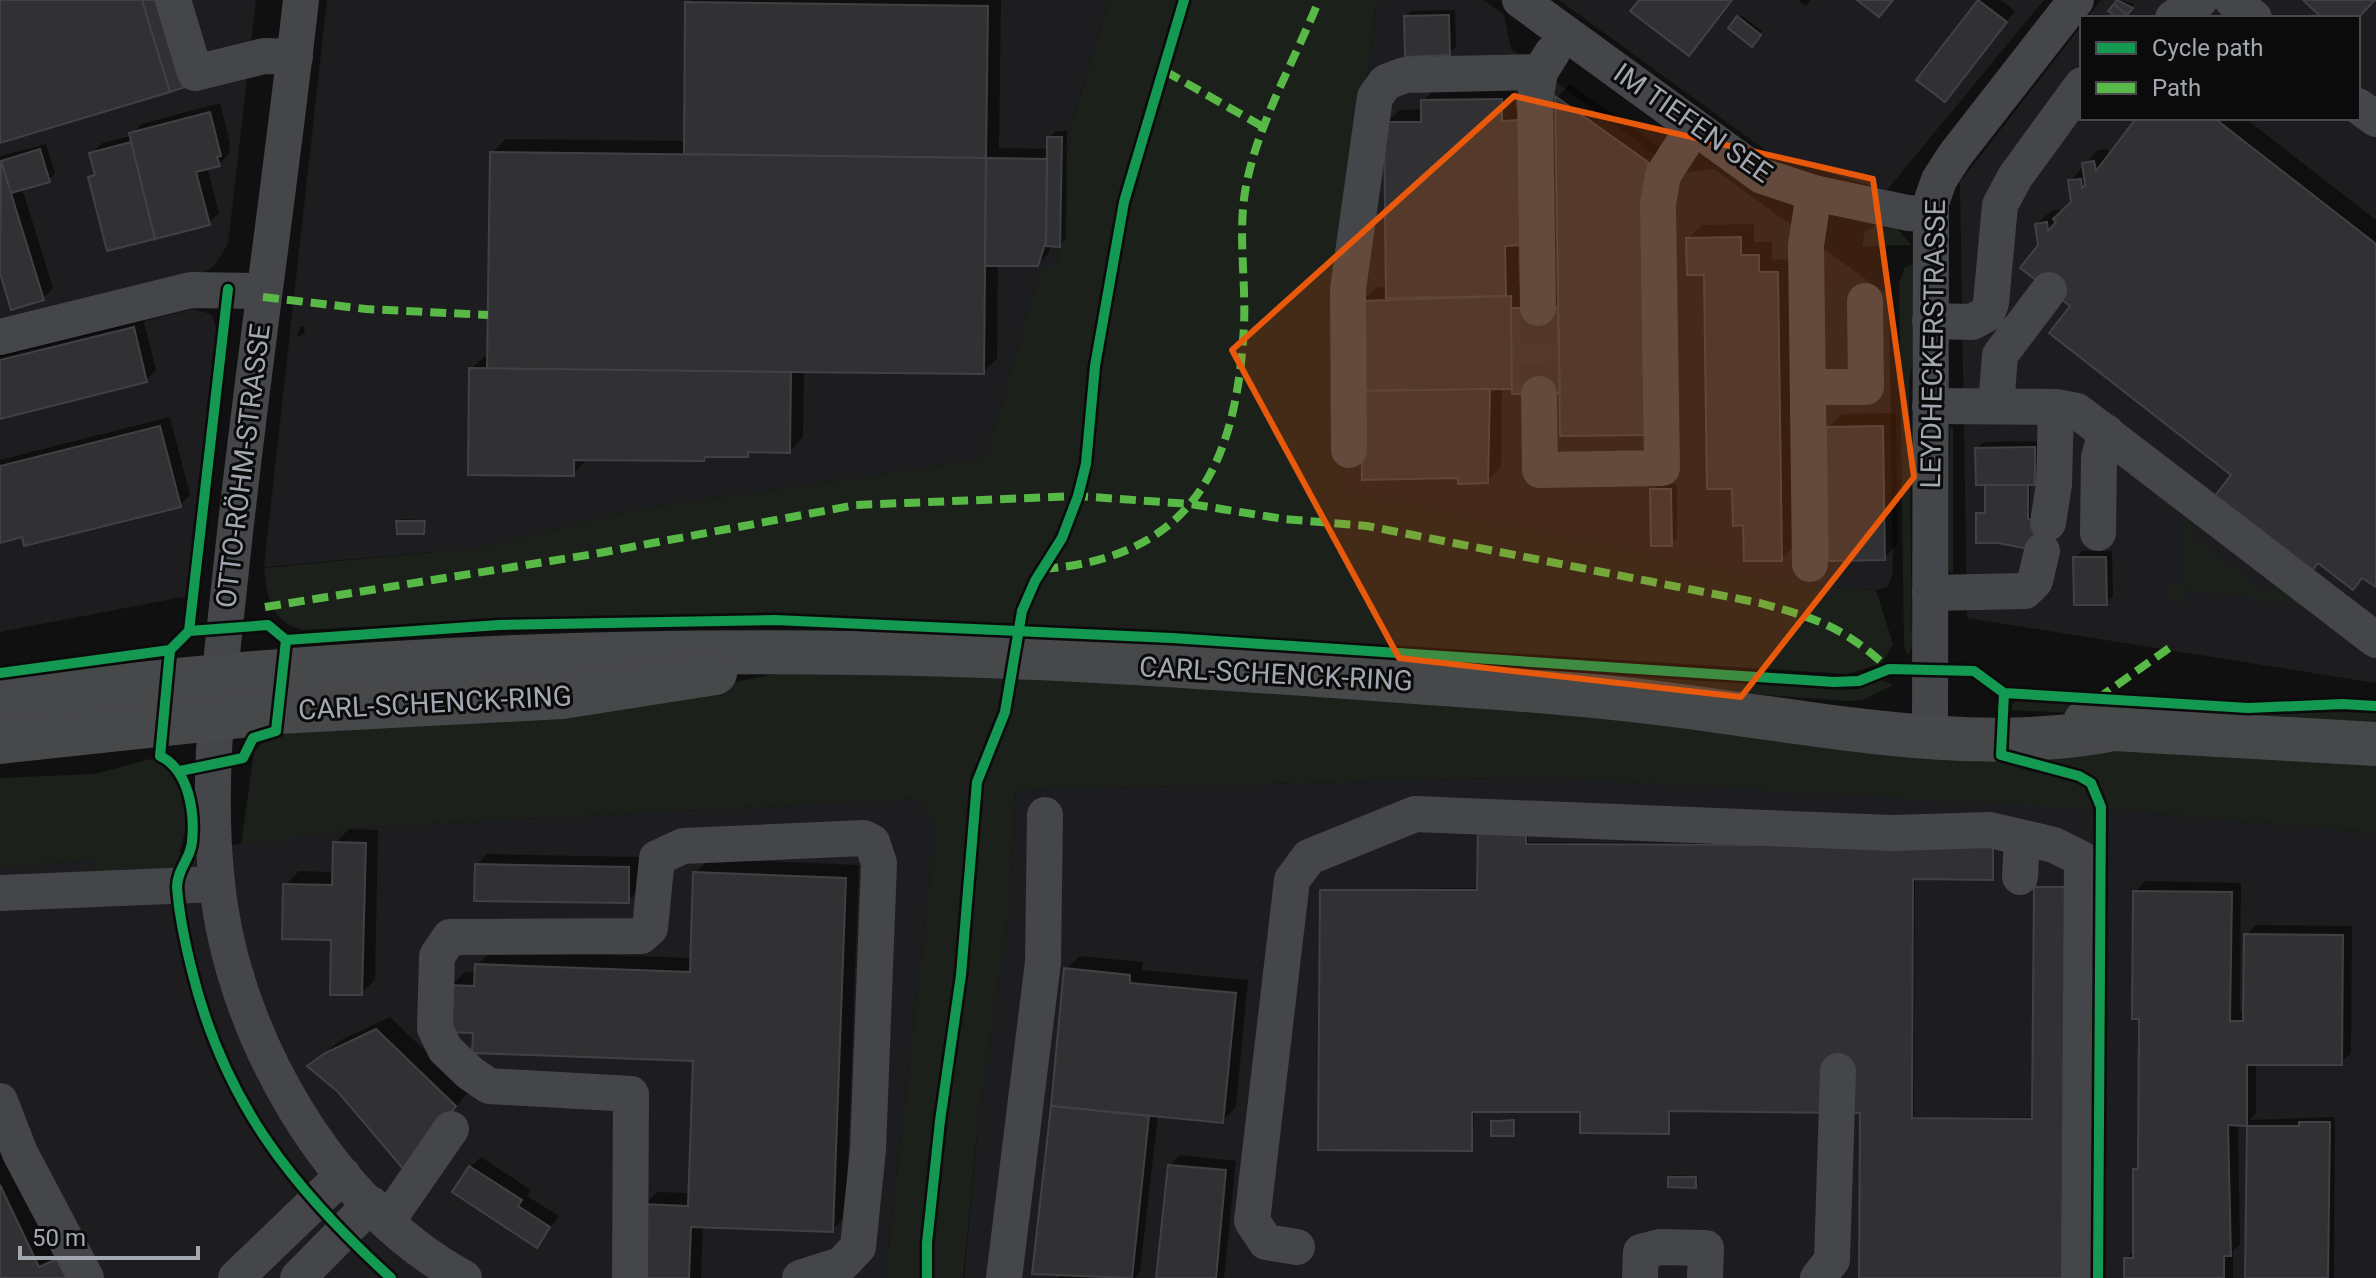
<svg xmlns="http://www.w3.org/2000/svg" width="2376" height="1278" viewBox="0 0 2376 1278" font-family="Roboto,sans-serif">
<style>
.built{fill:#1d1d1f}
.green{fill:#1b201b}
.shadow{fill:#0007}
.building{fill:#313133;stroke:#404144;stroke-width:2}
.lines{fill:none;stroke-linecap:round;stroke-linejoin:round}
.minor-tunnel{stroke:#2d2e31;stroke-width:36;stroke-dasharray:36 18;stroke-linecap:butt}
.minor{stroke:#444649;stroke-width:36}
.major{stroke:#47484a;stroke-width:44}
.quiet{stroke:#58b947;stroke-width:8;stroke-dasharray:16 8;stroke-linecap:butt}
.cycleway-casing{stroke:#0b0b0c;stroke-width:15}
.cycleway{stroke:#139951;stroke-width:10}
.marked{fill:#e8590c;fill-opacity:0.2;stroke:#e8590c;stroke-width:6;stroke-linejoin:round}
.labels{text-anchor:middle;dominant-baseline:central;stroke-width:6;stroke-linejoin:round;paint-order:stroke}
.street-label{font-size:28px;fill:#a2a7b0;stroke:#0b0b0c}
</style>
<rect width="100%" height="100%" fill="#101011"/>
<g class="built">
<path d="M0 0H256L228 244 214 266 204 272 0 324Z"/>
<path d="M327 0H1109L1068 135 1072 137 1061 175 1057 267H1041L985 459 638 509 479 548 264 567Z"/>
<path d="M1377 0H1483L1504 15 1511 49 1680 173 1714 169 1889 296 1893 574 1887 587 1876 590 1783 584 1343 493 1340 292Z"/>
<path d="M1559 0H2044L1887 190 1776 158Z"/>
<path d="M2101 0H2376V683L1967 618 1960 182 2082 25V118H2358V18H2087Z"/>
<path d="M193 309 211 314 218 333 188 596 0 632V357Z"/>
<path d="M1540 777 2105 809 2376 833V1278H964L978 1124 1009 911 1016 790Z"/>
<path d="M917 799 931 815 935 832 885 1278H0V867L94 860 95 877 173 875 180 852 365 827Z"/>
</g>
<g class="green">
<path d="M1109 0H1179L1123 180 1105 267H1117L1138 175 1191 0H1377L1340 292 1343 493 1783 584 1876 590 1893 644 1882 663 1848 674 1116 629 774 615 495 619 305 630C272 625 267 597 264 568L479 548 638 509 985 459 1041 267 1057 266 1061 175 1072 137 1068 136Z"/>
<path d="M1883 221 1895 226 1911 245 1862 246 1865 232Z"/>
<path d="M1916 264 1918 326 1909 382 1912 646 1908 655 1904 646 1899 283 1905 267Z"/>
<path d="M1950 427H1953V573L1948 570Z"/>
<path d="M2170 501 2201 520 2191 535 2268 595 2279 582 2304 600 2300 605 2186 588 2183 605 2169 597 2168 585 2184 584V512H2166Z"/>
<path d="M1397 659 1847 690 1859 689 1881 680 1893 685 1863 700 1847 701 1572 681Z"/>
<path d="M907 668 1582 707 1991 756 2086 785 2096 809 1540 777 1016 790 1009 911 978 1124 963 1278H885L935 832 931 815 917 799 365 827 241 845 254 752 263 742 283 736 287 727 608 707 785 672Z"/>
<path d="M2020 699 2230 713 2376 712V730L2012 710V704Z"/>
<path d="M2121 748 2376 757V833L2105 809C2104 767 2066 772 2036 760Z"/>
<path d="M150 759C203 777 186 834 173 875L95 877 93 860 0 867V778L95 774Z"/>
</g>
<g class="shadow">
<path d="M691 0H1001L999 148 1049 149V138L1056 131H1067L1066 238 1059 245H1051L1048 254 1037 264H998L997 359 983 372 804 370 803 437 790 451 752 450 747 455H708L704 459 586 460 573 474 471 369 485 356H490L492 153 506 139 686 141 687 3Z"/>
<path d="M1798 0H1811L1806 6Z"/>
<path d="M1981 0H2001L2015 11 1945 100 1919 79Z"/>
<path d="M2120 0 2134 4 2122 18 2111 11Z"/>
<path d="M1455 10 1456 47 1449 53 1406 17 1412 11Z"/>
<path d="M1741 15 1762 31 1752 44 1731 28Z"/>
<path d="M1570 84 1661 148 1562 391 1502 387 1501 467 1487 481 1460 476 1362 301 1376 288 1388 286 1386 123 1400 110 1423 109V101L1437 87 1515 86V108H1533L1518 243 1519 283H1524V299L1560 298 1557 97Z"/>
<path d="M220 103 230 144 229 154 219 164 207 167 219 213 208 224 108 248 91 177 96 172 92 153 102 143 131 136 141 124Z"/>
<path d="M2133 118H2245L2376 220V584L2364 577 2353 588 2234 474 2072 306 2040 246 2037 224 2051 211 2060 209 2061 214 2073 202 2070 181 2098 150 2108 149 2109 157 2137 121Z"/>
<path d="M46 144 55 173 49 180 22 188 53 288 43 298 13 307 0 267V156Z"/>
<path d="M1754 224V242H1772V260L1791 259 1795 545 1781 559 1745 523 1734 487 1706 273 1688 239 1702 225Z"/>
<path d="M143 318 156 370 146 380 0 416V354Z"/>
<path d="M300 326 305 327 304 334 297 337Z"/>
<path d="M1896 413 1898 544 1884 558 1828 428 1842 414Z"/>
<path d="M170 417 190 495 180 505 0 541V460Z"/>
<path d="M2041 441V476L2030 483V517L2057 522 2052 548 1978 514 1987 512V483L1977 448 1984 442Z"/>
<path d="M1659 484H1677V537L1671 544 1652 490Z"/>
<path d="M400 519 427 520 426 529 424 532 398 521Z"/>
<path d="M2082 551H2112L2113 596 2106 603 2075 558Z"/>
<path d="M1528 826V842L1995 844 1992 878 1915 877 1914 1117H2034L2036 888 2074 886 2063 1278H1861L1862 1111 1671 1109 1668 1132 1582 1110H1474L1472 1149 1322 890 1479 888Z"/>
<path d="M349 829 378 830 375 980 361 993 333 938 285 885 299 871 334 872 335 843Z"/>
<path d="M487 854 639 857 638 891 628 901 477 864Z"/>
<path d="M709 859 859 865 846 1216 832 1230 703 1225 701 1278H642L644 1205 658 1192 690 1193 695 1059 475 1031 451 986 465 972H477V965L491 951 692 958 695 873Z"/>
<path d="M2145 881 2241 883 2240 1011H2245L2246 935 2256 925 2352 926 2351 1053 2341 1063H2256V1113L2249 1120 2335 1117 2334 1278H2247L2249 1124H2238L2240 1244 2233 1251V1278H2126V1259L2135 1250V1170L2140 1166 2141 1017 2135 892Z"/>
<path d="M1080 956 1143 962 1142 970 1248 980 1236 1107 1222 1121 1158 1115 1140 1272 1135 1278H1059V1275L1034 1272 1066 969Z"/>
<path d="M390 1017 468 1092 418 1155 310 1065 341 1040Z"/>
<path d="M1496 1119H1515L1516 1131 1513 1134 1493 1121Z"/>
<path d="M0 1144 53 1255 73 1245 89 1278H0Z"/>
<path d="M1180 1155 1236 1161 1224 1278H1158L1170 1166Z"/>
<path d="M481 1157 531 1190 527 1196 559 1216 537 1245 471 1167Z"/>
<path d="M1673 1175 1698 1176V1183L1695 1186 1670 1178Z"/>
</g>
<g class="building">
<path d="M0 0H142L170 92 0 143Z"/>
<path d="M142 0H162L188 86 170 92Z"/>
<path d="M1639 0H1732L1689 56 1630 11Z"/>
<path d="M1857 0H1893L1879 17Z"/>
<path d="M1978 0 2007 22 1945 102 1916 80Z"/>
<path d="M2117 0 2133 8 2127 15 2114 4Z"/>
<path d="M2303 0H2375L2358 18H2322Z"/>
<path d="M685 2 988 6 986 158 684 154Z"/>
<path d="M2114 4 2127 15 2124 18H2117L2108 11Z"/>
<path d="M1449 15 1450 55 1405 57 1404 16Z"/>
<path d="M1737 16 1761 35 1752 47 1728 28Z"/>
<path d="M1555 96 1648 162 1652 435 1560 436Z"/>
<path d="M1502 99V121L1520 120 1522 245 1505 246 1506 296 1386 298 1384 122H1421V100Z"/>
<path d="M210 112 221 156 217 157 220 166 196 172 210 225 155 239 129 133Z"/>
<path d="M2130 118H2214L2376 244V587L2362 578 2353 590 2318 563 2311 572 2214 497 2231 475 2049 333 2070 306 2020 268 2038 245 2035 224 2047 222 2048 231 2056 222 2053 219 2071 202 2068 180 2081 179 2082 188 2085 185 2082 163 2094 161 2096 171 2134 121Z"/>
<path d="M1047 137H1062L1060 247 1046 246Z"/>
<path d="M131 142 155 239 107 251 88 177 95 175 89 153Z"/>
<path d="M40 149 50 182 11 193 1 161Z"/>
<path d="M490 152 986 158 984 374 487 369Z"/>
<path d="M986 158 1047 159 1046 241 1038 266H985Z"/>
<path d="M1 161 44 300 11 310 0 273Z"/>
<path d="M1741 237V255H1759V272H1778L1782 561H1744L1743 525 1733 526 1732 489H1707L1704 275H1687L1686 238Z"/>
<path d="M1511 296 1512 389 1361 391 1360 301Z"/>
<path d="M1558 307 1560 393 1512 394 1511 308Z"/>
<path d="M134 327 147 382 0 419V360Z"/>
<path d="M469 368 791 372 790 453 748 452V457H705L704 461 574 460V476L468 475Z"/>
<path d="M1490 389 1488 483 1458 484V478L1362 480 1361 391Z"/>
<path d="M160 426 181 507 24 546 22 537 0 543V466Z"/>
<path d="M1883 426 1885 560 1828 561 1826 427Z"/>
<path d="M2035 447V485H1976L1975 448Z"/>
<path d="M1985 485H2028V519L2056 524 2050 553 1998 543H1976V513H1985Z"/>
<path d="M1650 489H1671L1672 546H1651Z"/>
<path d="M396 521H425L424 534H397Z"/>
<path d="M2073 557H2106L2107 605H2074Z"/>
<path d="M1478 827 1526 828V844L1993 846V880L1913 879 1912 1118 2032 1119 2034 887H2073L2063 1278H1859L1860 1113 1669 1111V1134L1580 1133V1112H1472V1151L1318 1150 1320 890H1477Z"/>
<path d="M333 842 366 843 362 995H330L331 940 282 939 283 884 332 885Z"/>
<path d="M475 864 629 867V903L474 901Z"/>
<path d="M693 872 846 878 833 1232 691 1227 689 1278H640L642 1204 688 1206 693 1061 472 1053 473 1033 447 1032 449 985 474 986 475 964 690 972Z"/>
<path d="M2133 891 2232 892 2230 1021H2243L2244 934 2343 935 2342 1065H2247V1126L2228 1125 2231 1256H2224V1278H2124V1258H2133V1169H2138L2139 1019H2132Z"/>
<path d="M1064 968 1130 975V983L1236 993 1223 1123 1051 1106Z"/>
<path d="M376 1029 456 1106 405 1171 338 1092 307 1066 325 1053Z"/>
<path d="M1051 1106 1149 1116 1132 1278 1032 1274Z"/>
<path d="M1514 1120V1136H1491V1121Z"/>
<path d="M2299 1122H2330L2328 1278H2245L2247 1126H2299Z"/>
<path d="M1168 1165 1226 1170 1216 1278H1156Z"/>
<path d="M469 1166 522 1200 518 1206 550 1227 537 1248 452 1192Z"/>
<path d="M1668 1177H1696V1188L1668 1187Z"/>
<path d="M0 1185 39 1267 59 1258 69 1278H0Z"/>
</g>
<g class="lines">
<path class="minor-tunnel" d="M1538 308 1539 394"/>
<g class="minor">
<path d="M173 0 195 73 264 56 295 57"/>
<path d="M301 0C280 187 252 373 232 560 221 667 205 775 217 883 232 1033 329 1205 464 1278"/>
<path d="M1520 0 1762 176 1814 193 1908 213 1930 214"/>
<path d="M2232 0 2254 18"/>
<path d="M2173 18 2200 0"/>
<path d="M2358 106 2376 119"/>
<path d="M1538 308 1535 100 1540 72 1552 53"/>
<path d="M1930 321 1972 322 1987 314 1991 303 2000 205 2015 177 2082 85"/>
<path d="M0 337 191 290 264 291"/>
<path d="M1808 387H1866L1865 301"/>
<path d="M1539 394 1540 470 1662 468 1658 204 1663 175 1694 127"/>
<path d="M1930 406 2056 407 2077 411 2376 640"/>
<path d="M1996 406 2000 355 2049 290"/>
<path d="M1349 450 1348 289 1375 97 1386 82 1405 75 1540 72"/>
<path d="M2048 523 2054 484 2056 407"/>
<path d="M2098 533 2099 457 2106 432"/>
<path d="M1810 564 1806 245 1814 193"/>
<path d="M1930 593 2025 591 2035 581 2042 551"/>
<path d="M1930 735 1931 203 1939 180 1955 155 2076 0"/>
<path d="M2020 877 2022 838"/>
<path d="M0 893 217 884"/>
<path d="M0 1101 20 1153 86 1278"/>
<path d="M388 1220 451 1129"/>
<path d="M1297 1247 1266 1242 1252 1221 1292 880 1309 857 1415 814 1893 833 1990 830 2054 845 2082 859 2079 1278"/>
<path d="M236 1278 343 1175"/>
<path d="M298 1278 371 1204"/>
<path d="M630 1278 631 1094 489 1086 470 1073 445 1049 435 1028 437 956 450 937 641 936 650 928 657 858 683 846 864 838 872 842 879 863 868 1149 858 1247 841 1265 800 1278"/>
<path d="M1004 1278 1043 962 1045 815"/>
<path d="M1640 1278 1641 1252 1660 1247 1706 1248 1705 1278"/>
<path d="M1818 1278 1832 1260 1838 1071"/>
</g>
<g class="major">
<path d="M0 701C286 662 573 649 861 653 1059 655 1259 671 1457 685 1531 690 1606 696 1680 706 1816 723 1978 757 2114 729"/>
<path d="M2085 722 2114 729 2376 744"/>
<path d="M0 742 278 712 562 697 715 673"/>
</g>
<g class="quiet">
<path d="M1165 71 1265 128"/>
<path d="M263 297 366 309 488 315"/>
<path d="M1042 569C1193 558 1237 464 1244 325 1246 281 1238 235 1245 192 1256 126 1294 62 1319 0"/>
<path d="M265 607 594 554 856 505 1078 496 1190 504 1284 519 1367 526 1760 603C1818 619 1844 627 1889 669"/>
<path d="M2097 699 2172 646"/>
</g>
<defs>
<g id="cycleway">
<path d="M189 631 228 289"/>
<path d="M170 650 160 756C189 770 195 812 192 842 191 858 177 869 177 887 179 916 185 943 192 971 224 1102 293 1189 391 1278"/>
<path d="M0 673 170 650 189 631 268 625 286 640 499 625 775 620 1172 638 1834 682 1859 681 1889 669 1974 671 2004 693 2248 708 2342 704 2376 706"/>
<path d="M2004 693 2001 755 2079 776 2091 783 2101 807 2098 1278"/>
<path d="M180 771 243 758 253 738 276 731 286 640"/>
<path d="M927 1278V1243L940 1121 961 975 977 782 1005 712 1022 611 1035 581 1062 538 1078 496 1086 464 1095 366 1124 202 1184 0"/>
</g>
</defs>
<use href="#cycleway" class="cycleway-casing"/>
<use href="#cycleway" class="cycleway"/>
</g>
<path class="marked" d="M1514 96 1873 179 1914 477 1741 697 1399 658 1232 350Z"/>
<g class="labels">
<g class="street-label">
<text transform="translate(1693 123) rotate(35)">IM TIEFEN SEE</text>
<text transform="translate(1933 344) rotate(-89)">LEYDHECKERSTRASSE</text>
<text transform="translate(243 466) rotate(-83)">OTTO-RÖHM-STRASSE</text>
<text transform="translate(1276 674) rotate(3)">CARL-SCHENCK-RING</text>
<text transform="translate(435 703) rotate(-3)">CARL-SCHENCK-RING</text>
</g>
</g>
<rect x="2080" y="16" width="280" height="104" fill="#0b0b0c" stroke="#47494e" stroke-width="2"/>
<rect x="2096" y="42" width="40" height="12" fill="#139951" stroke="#47494e" stroke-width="2"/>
<text x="2152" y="56" font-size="24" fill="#a2a7b0">Cycle path</text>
<rect x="2096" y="82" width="40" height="12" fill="#58b947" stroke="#47494e" stroke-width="2"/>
<text x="2152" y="96" font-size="24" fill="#a2a7b0">Path</text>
<path d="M20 1246v12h178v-12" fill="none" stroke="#a2a7b0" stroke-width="4"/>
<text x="32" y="1246" font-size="24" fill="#a2a7b0" stroke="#0b0b0c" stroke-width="6" paint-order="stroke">50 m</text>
</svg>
